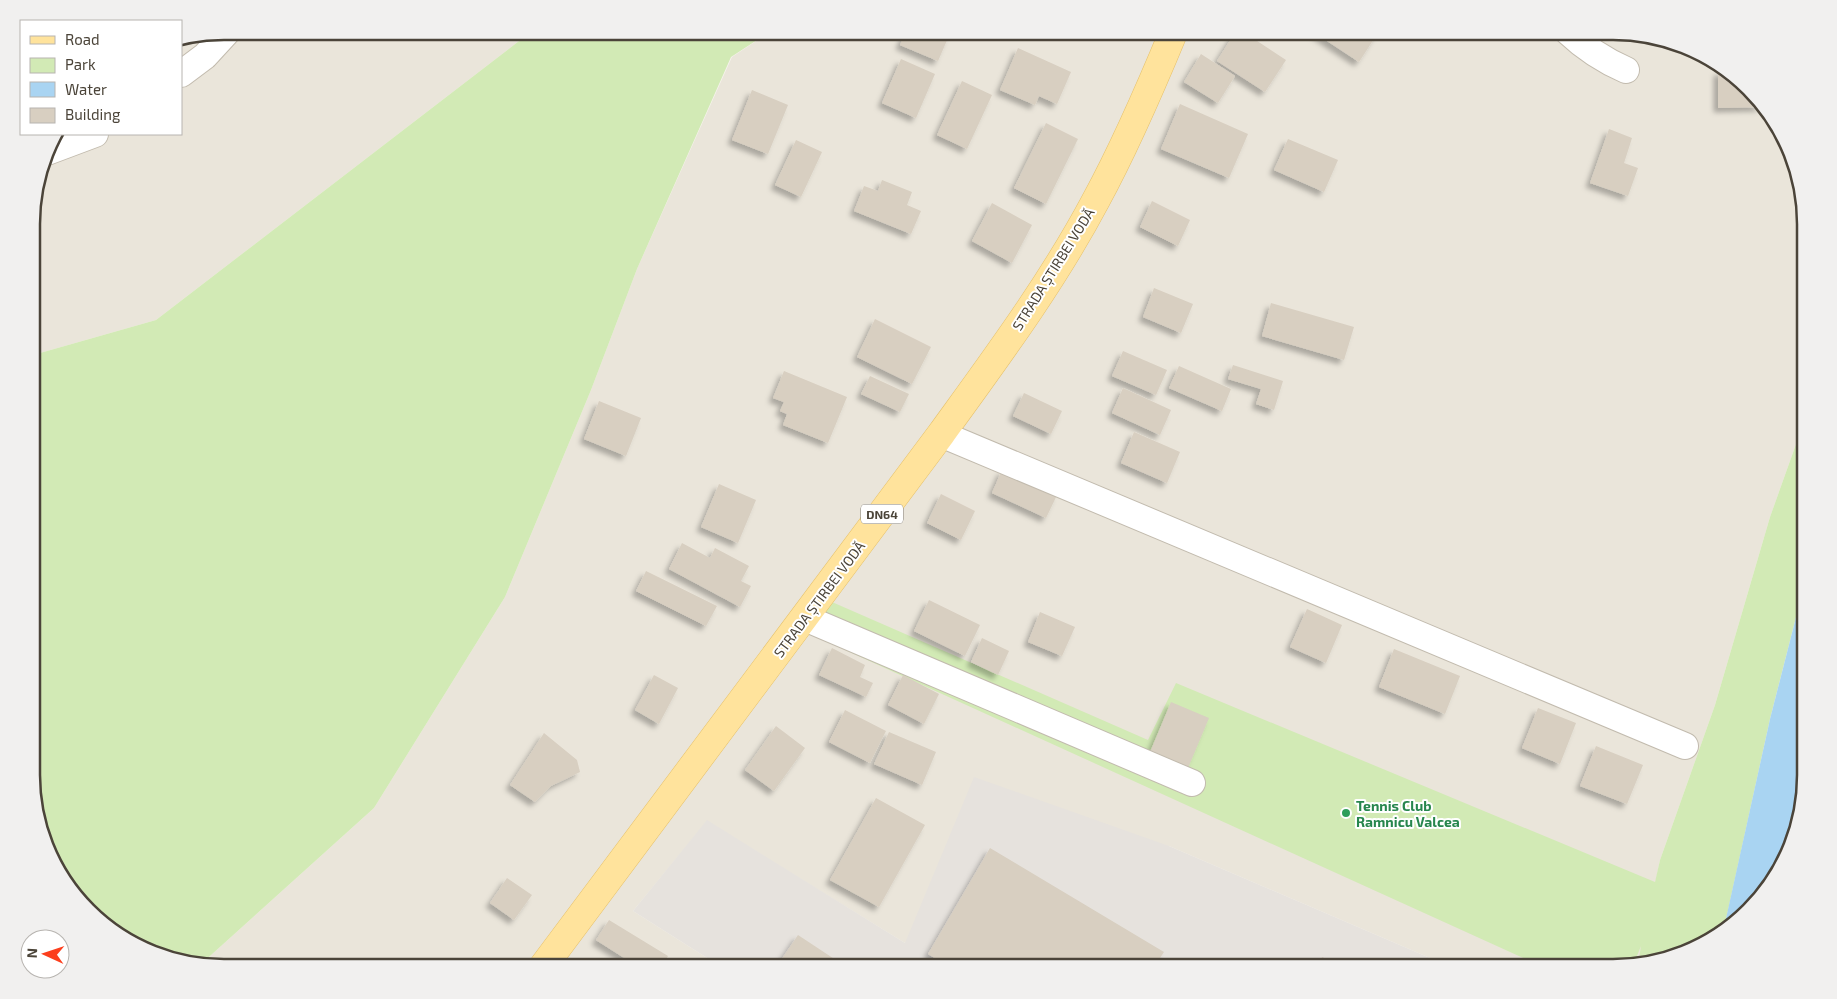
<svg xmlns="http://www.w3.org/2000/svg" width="1837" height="999" viewBox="0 0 1837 999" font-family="'Exo 2',sans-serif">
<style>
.residential{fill:#eae5da}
.industrial{fill:#e6e2dd}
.green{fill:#d2eab5}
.water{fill:#a9d4f2}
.building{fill:#d8cfc1;filter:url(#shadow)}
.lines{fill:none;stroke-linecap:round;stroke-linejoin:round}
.minor-casing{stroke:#c2bbae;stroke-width:28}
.primary-casing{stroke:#e6c16a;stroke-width:29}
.minor{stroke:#fff;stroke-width:26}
.primary{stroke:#ffe39c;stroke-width:28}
.leisure-dot{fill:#2e9e5b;stroke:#fff;stroke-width:2}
.labels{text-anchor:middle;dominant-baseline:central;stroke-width:4;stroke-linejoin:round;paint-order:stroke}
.shield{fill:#fff;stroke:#817c74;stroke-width:1}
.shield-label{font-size:12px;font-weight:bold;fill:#4b4439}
.street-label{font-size:14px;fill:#4b4439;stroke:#fff}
.leisure-label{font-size:14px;font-weight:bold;fill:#27864d;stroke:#fff;text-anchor:start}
.rim{fill:none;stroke:#4b4439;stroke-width:2.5}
</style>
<defs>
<filter id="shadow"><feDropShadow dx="-4.5" dy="4.5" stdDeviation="2.5" flood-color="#0004"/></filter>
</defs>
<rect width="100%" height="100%" fill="#f6f3ec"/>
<g class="residential">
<path d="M224 31H532L156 320 33 355V199L51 138 55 134H181V40Z"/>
<path d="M771 31H1613L1663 38 1709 57 1773 117 1796 162 1805 211V419L1770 517 1715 705 1660 860 1638 965 1625 967H1451L1169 846 905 943 707 821 633 911 723 968H224L200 965 374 808 505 597 591 390 637 269 732 57Z"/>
</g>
<path class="industrial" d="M974 777 1169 846 1451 967 723 968 633 911 707 820 905 943Z"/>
<g class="green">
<path d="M532 31H771L731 57 637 269 591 390 505 597 374 808 200 965 174 961 128 942 64 882 33 800V355L156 320Z"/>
<path d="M1805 419V582L1770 719 1725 924 1723 932 1720 935 1675 958 1638 965 1641 946 1633 966 1625 967H1543L810 634 832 602 1148 740 1176 683 1655 882 1660 860 1715 705 1770 517Z"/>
</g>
<path class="water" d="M1805 582V788L1780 871 1723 932 1770 719Z"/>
<g class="building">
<path d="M906 31H951L938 61 900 45Z"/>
<path d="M1236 31H1242L1286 60 1265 92 1217 61Z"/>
<path d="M1312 31H1379L1359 62Z"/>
<path d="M1018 48 1071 72 1057 104 1039 96 1035 105 1000 90Z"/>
<path d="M1201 54 1235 76 1218 103 1184 82Z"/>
<path d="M901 59 935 74 916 118 882 103Z"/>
<path d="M1718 71H1724L1763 107 1718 108Z"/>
<path d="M962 81 992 95 967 149 937 135Z"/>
<path d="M752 90 788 105 768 154 732 140Z"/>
<path d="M1180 104 1248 134 1229 178 1161 149Z"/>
<path d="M1046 123 1078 139 1046 204 1014 188Z"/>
<path d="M1609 129 1632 138 1624 163 1638 168 1628 196 1590 183Z"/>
<path d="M1288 139 1338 160 1324 192 1274 170Z"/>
<path d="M796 140 822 152 801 197 775 185Z"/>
<path d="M882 180 912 192 907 205 921 211 911 234 854 211 864 186 878 191Z"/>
<path d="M1152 201 1190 220 1178 246 1140 227Z"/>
<path d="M992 203 1032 225 1012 263 972 241Z"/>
<path d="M1154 288 1193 304 1181 333 1143 317Z"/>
<path d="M1271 303 1354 327 1344 360 1262 336Z"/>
<path d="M875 319 931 347 912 384 857 357Z"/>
<path d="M1123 351 1167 370 1156 395 1112 376Z"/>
<path d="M1233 365 1283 381 1274 410 1256 404 1261 389 1228 379Z"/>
<path d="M1179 366 1231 389 1222 411 1169 388Z"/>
<path d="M784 371 847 397 828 443 783 425 787 414 780 411 784 402 773 398Z"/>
<path d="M870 376 909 394 900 412 861 394Z"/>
<path d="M1123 388 1171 410 1160 435 1112 413Z"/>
<path d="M1024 393 1062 411 1051 434 1013 416Z"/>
<path d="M599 401 641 418 626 456 584 439Z"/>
<path d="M1134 432 1180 452 1167 483 1121 463Z"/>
<path d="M1002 470 1057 495 1046 518 992 493Z"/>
<path d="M719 484 756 500 738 543 701 527Z"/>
<path d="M941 494 975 511 961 540 927 523Z"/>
<path d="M682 543 710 558 715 548 749 566 741 581 751 586 740 607 669 569Z"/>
<path d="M646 571 717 606 706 626 636 591Z"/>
<path d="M929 600 980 625 965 656 914 631Z"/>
<path d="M1307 609 1342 625 1326 663 1290 647Z"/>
<path d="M1040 612 1075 627 1062 656 1028 642Z"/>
<path d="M982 638 1009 651 998 675 971 662Z"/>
<path d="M832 648 865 665 860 677 873 683 866 697 819 675Z"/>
<path d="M1394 649 1460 676 1445 714 1379 687Z"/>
<path d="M654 675 678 688 659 724 635 710Z"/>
<path d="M903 675 939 694 924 724 888 705Z"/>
<path d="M1171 702 1209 718 1188 768 1150 752Z"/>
<path d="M1538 708 1576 723 1560 764 1522 748Z"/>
<path d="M845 710 886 731 870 763 829 742Z"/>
<path d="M776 726 805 748 774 791 745 770Z"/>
<path d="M889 732 936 752 922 785 874 764Z"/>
<path d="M544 733 577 760 580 772 551 786 535 802 510 785Z"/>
<path d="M1596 746 1643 765 1627 804 1580 786Z"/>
<path d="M876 798 925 825 879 907 830 880Z"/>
<path d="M990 848 1164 952 1154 967 951 968 928 954Z"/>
<path d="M507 878 532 895 514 920 490 903Z"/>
<path d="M609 920 668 956 661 968H640L596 940Z"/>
<path d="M798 935 848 968 777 966Z"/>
<path d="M1322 957 1346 967H1318Z"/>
</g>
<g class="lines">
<defs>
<g id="minor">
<path d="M1567 31C1585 48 1603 60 1626 70"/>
<path d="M181 74 205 56 228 31"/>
<path d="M47 152 95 134"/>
<path d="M941 434 1685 746"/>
<path d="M805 618 1192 783"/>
</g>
<path id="primary" d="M542 968 941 434C996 358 1052 283 1096 200 1126 145 1150 89 1174 31"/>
</defs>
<use href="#minor" class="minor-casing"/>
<use href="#primary" class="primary-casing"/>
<use href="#minor" class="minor"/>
<use href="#primary" class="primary"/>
</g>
<circle class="leisure-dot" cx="1346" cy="813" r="5"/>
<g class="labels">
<rect class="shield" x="861" y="504.5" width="42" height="19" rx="4"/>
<g class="shield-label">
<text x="882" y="514">DN64</text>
</g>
<g class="street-label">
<text transform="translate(1053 269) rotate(-58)">STRADA ȘTIRBEI VODĂ</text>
<text transform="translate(819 599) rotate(-53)">STRADA ȘTIRBEI VODĂ</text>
</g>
<g class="leisure-label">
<text x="1356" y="805">Tennis Club<tspan x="1356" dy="16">Ramnicu Valcea</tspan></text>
</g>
</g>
<path d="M0 0H1837V999H0ZM224 40H1613A184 184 0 0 1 1797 224V775A184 184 0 0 1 1613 959H224A184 184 0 0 1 40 775V224A184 184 0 0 1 224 40Z" fill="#f1f0ef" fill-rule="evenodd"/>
<path class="rim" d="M224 40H1613A184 184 0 0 1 1797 224V775A184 184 0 0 1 1613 959H224A184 184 0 0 1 40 775V224A184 184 0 0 1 224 40Z"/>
<rect x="20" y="20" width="162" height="115" fill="#ffffff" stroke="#b7b4b0"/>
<rect x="30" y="36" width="25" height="8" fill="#ffe39c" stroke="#b7b4b0"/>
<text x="65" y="45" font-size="15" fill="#4b4439">Road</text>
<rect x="30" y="58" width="25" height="15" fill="#d2eab5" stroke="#b7b4b0"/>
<text x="65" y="70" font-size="15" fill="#4b4439">Park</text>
<rect x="30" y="82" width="25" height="15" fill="#a9d4f2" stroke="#b7b4b0"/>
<text x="65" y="95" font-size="15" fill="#4b4439">Water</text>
<rect x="30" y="108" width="25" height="15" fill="#d8cfc1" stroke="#b7b4b0"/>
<text x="65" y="120" font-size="15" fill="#4b4439">Building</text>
<g transform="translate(45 954) rotate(273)"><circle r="24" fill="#ffffff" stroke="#b7b4b0"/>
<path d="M0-4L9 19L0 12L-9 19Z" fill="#fc3f1d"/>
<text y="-8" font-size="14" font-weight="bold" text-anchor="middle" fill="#4b4439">N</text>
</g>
</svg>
